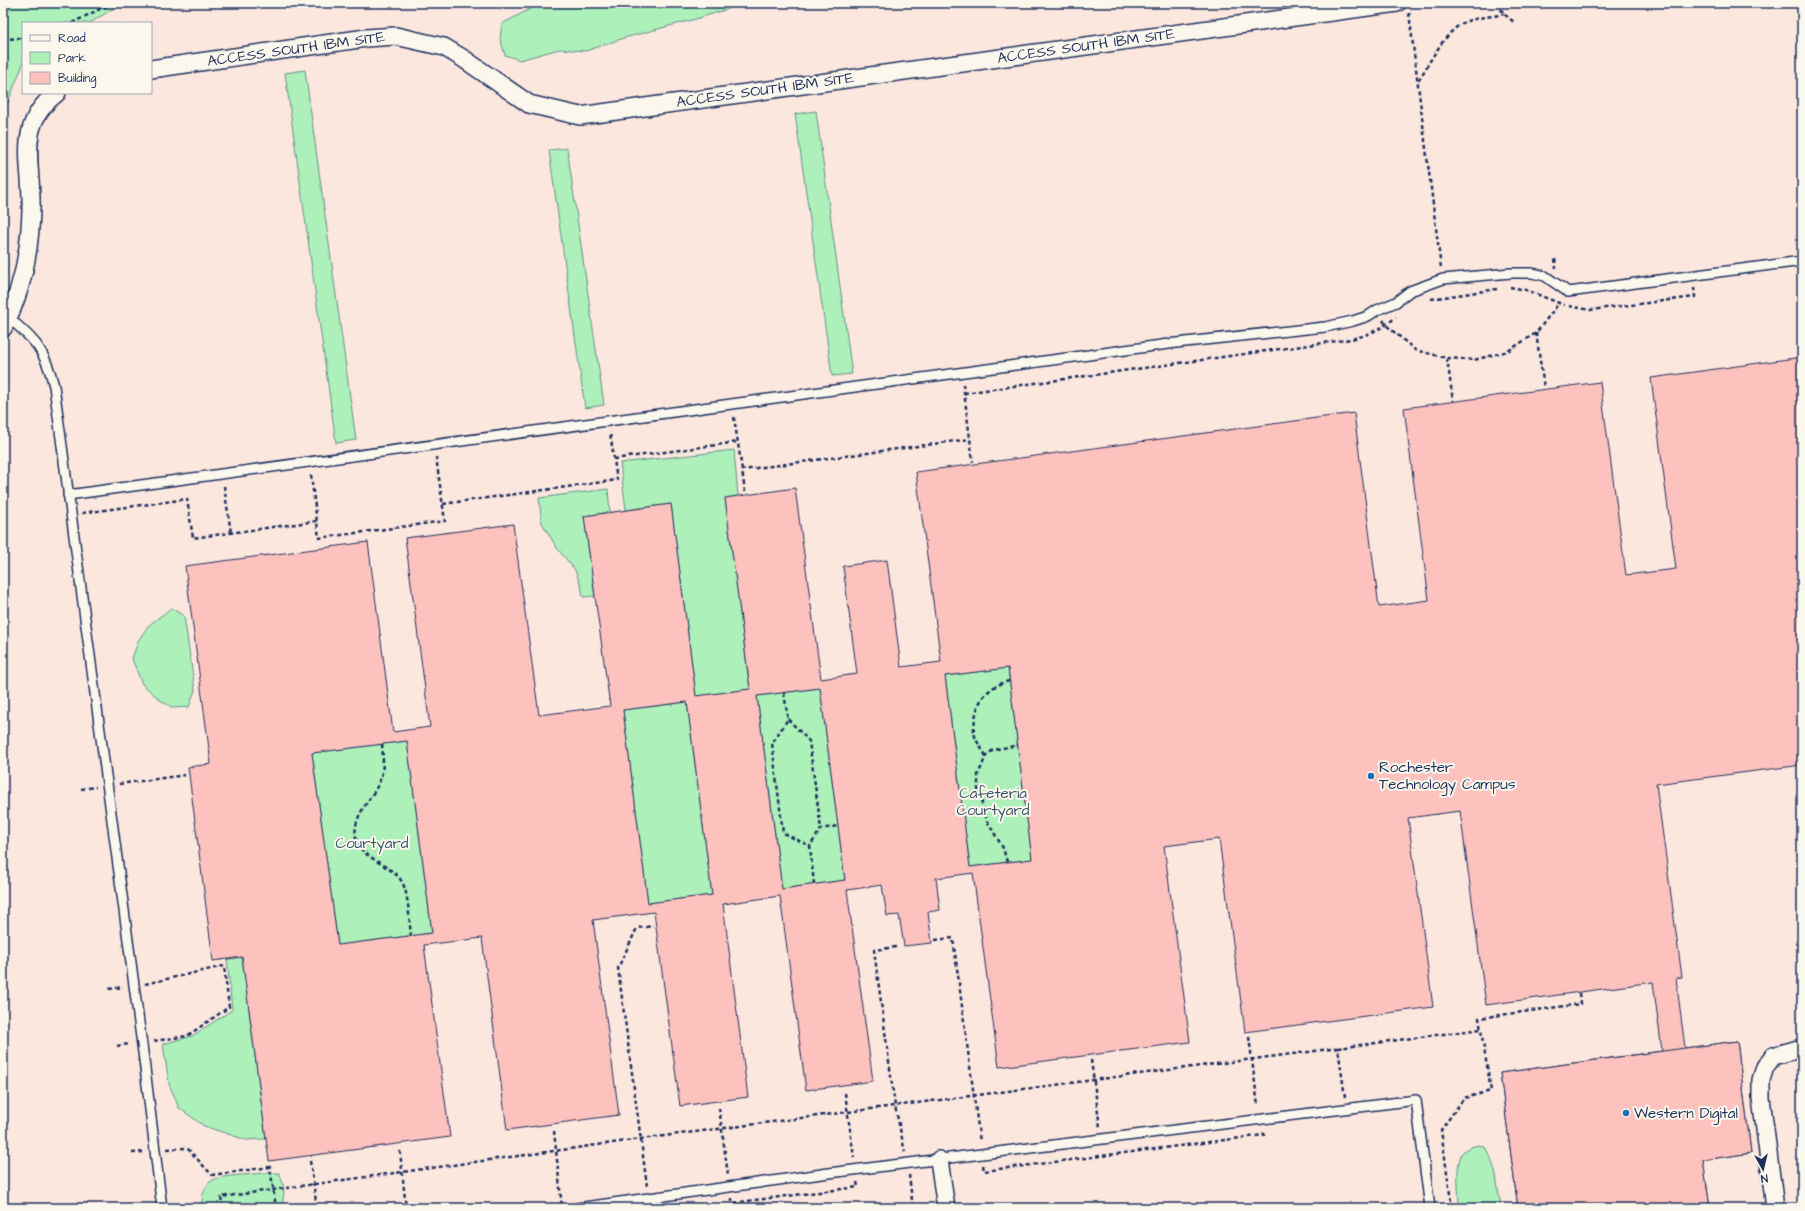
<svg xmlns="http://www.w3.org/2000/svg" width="1805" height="1211" viewBox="0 0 1805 1211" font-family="'Architects Daughter',sans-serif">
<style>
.built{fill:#fce7de;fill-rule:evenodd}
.green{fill:#adf0ba;stroke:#64908c}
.building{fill:#fec2be;stroke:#1b2f5e;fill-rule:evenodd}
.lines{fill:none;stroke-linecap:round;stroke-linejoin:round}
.service-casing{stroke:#1b2f5e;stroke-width:12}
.minor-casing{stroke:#1b2f5e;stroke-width:20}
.path{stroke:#1b2f5e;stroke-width:2.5;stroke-dasharray:4 3;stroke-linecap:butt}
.service{stroke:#fbf7ec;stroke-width:9}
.minor{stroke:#fbf7ec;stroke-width:17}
.poi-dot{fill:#1f6fb2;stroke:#fbf7ec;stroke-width:1.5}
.labels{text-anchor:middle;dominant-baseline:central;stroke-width:4;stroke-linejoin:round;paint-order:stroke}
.street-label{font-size:15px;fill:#1b2f5e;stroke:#fbf7ec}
.poi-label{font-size:15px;fill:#1b2f5e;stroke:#fbf7ec;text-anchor:start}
.park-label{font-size:15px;fill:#385670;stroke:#fbf7ec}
</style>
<rect width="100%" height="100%" fill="#fbf7ec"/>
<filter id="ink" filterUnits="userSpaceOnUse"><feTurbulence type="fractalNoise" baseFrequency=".025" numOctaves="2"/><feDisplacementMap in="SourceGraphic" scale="8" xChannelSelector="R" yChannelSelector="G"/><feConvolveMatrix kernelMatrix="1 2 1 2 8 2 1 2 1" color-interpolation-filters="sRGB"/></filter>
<g filter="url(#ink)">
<path class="built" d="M3 3H1802V1208H3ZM23 23H151V93H23Z"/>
<g class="green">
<path d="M3 3H122L90 23H23V64L3 115Z"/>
<path d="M541 3H747L696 19 624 38 586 51 559 49 520 60 505 55 500 38 502 24Z"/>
<path d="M305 70 356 440 336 443 285 73Z"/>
<path d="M816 111 852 374 832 376 795 114Z"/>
<path d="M567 148 604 405 585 408 549 150Z"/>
<path d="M734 450 738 496 725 498 750 689 696 696 671 504 626 510 620 463Z"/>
<path d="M608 489 610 512 584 516 595 596 583 597 581 586 575 570 557 548 542 523 539 498Z"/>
<path d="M171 608 184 616 195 690 189 707 173 708 160 700 142 684 132 659 138 641 148 626Z"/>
<path d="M1008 668 1032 859 970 867 945 676Z"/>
<path d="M820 688 845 880 782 889 757 696Z"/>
<path d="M687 702 712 895 648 903 623 710Z"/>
<path d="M407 741 432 933 338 945 312 753Z"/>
<path d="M242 957 266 1139 246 1140 204 1126 179 1108 169 1084 163 1044 192 1036 232 1010 227 959Z"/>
<path d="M1479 1145 1485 1147 1491 1158 1496 1175 1501 1208H1459C1459 1192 1455 1170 1461 1155 1464 1148 1473 1146 1479 1145Z"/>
<path d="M262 1173H279C285 1185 285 1195 281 1208H202C201 1198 204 1183 215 1179 226 1175 249 1175 262 1173Z"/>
</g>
<g class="building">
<path d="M1802 357V765L1656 784 1682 977 1676 978 1685 1048 1737 1041 1751 1153 1703 1160 1710 1208H1518L1500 1073 1662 1051 1653 982 1486 1005 1460 811 1408 818 1433 1007 1245 1032 1219 839 1164 846 1190 1042 999 1067 973 873 936 878 940 910 928 912 932 943 904 946 899 915 887 916 882 885 847 890 873 1081 806 1090 780 896 723 904 748 1097 680 1106 654 912 593 920 619 1115 507 1130 482 938 424 945 450 1137 269 1161 242 957 213 961 188 767 211 764 185 566 368 542 393 732 430 727 405 538 513 524 539 715 610 706 584 516 671 504 696 696 750 689 725 498 795 488 821 679 857 674 843 566 887 560 901 667 941 662 916 472 1354 413 1379 607 1429 600 1404 408 1600 382 1626 575 1676 569 1651 378ZM1008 668 1032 859 970 867 945 676ZM820 688 845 880 782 889 757 696ZM687 702 712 895 648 903 623 710ZM407 741 432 933 338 945 312 753Z"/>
<path d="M1737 1041 1751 1153 1703 1160 1710 1208H1518L1500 1073Z"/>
</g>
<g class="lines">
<defs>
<g id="service">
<path d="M8 317C36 341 45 350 54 386L144 1060 162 1208"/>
<path d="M68 495 1176 343 1325 327 1353 321 1368 316 1377 310 1396 302 1410 291 1443 279 1511 273H1532L1545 276 1568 292 1802 261"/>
<path d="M577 1208 829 1173 1416 1100 1430 1208"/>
</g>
<g id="minor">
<path d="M151 69 366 38 396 36 444 47 464 59 529 104 580 116 1397 3"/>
<path d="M3 328C22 292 30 250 31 210 33 165 14 125 57 93"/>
<path d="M939 1160 946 1208"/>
<path d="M1775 1208 1761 1098V1080L1765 1067 1773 1056 1802 1048"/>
</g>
</defs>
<use href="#service" class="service-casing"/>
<use href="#minor" class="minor-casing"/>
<g class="path">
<path d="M1497 3 1504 14 1515 23"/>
<path d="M1409 13 1441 268"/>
<path d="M72 23 112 3"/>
<path d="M3 39 23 38"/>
<path d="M1419 80C1429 63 1446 30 1465 22 1477 17 1492 17 1504 14"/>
<path d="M1555 259 1556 268"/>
<path d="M1510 287 1526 290 1564 305"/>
<path d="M1431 299 1497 289"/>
<path d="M1569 306 1590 310 1695 297 1694 288"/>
<path d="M1383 320 1386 325 1415 350 1447 358 1474 360 1508 351 1536 333 1559 303"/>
<path d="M1536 333 1544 388"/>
<path d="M1447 358 1453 401"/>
<path d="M963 384 973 462"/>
<path d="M964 393 1345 340C1365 337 1380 330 1396 317"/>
<path d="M734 417 742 470"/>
<path d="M614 459 738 442"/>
<path d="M311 475 319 538 445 521 436 457"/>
<path d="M224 486 231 533"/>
<path d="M745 492 742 470 970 439"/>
<path d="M443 504 617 480 610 432"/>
<path d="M82 513 187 499 193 538 317 521"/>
<path d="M784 693 788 719 772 743 783 833 810 846"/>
<path d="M788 719 809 741 821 829"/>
<path d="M382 744C383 757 384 769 380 780 372 801 352 814 356 838 359 859 395 865 403 884 409 897 409 921 411 935"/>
<path d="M986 756C982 749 977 743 975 736 973 732 974 725 975 720 977 699 989 686 1009 681"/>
<path d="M119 784 185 775"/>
<path d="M81 789 96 787"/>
<path d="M1007 862 1003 848 987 821 978 789V775L986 756 993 750 1018 745"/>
<path d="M814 884 810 846 821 829 838 826"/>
<path d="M935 940 953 938 980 1142"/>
<path d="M896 947 874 950 895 1106 905 1152"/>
<path d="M145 984 224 966 229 1007 187 1036 154 1041"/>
<path d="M109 989 123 987"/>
<path d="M1249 1037 1258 1106"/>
<path d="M117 1046 129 1044"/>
<path d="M1091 1060 1100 1127"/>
<path d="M845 1093 854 1158"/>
<path d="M1345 1097 1338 1048 1481 1029"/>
<path d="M719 1108 728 1175"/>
<path d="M554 1131 562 1208"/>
<path d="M167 1149 187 1148 212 1175 270 1167 276 1208"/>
<path d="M400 1151 406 1208"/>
<path d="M132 1153 144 1152"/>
<path d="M310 1161 317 1208"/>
<path d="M983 1165 984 1171 1264 1135 1263 1131"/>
<path d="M909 1175 913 1208"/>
<path d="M647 1186 618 968 637 928 653 926"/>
<path d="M732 1198V1203L858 1187 857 1182"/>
<path d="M223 1208 221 1197 641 1139 1338 1048"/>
<path d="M1452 1208 1441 1130 1464 1098 1491 1091 1479 1018 1580 1004 1579 992"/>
</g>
<use href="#service" class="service"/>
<use href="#minor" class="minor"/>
</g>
</g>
<g class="poi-dot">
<circle cx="1371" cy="776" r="4"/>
<circle cx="1626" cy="1113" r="4"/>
</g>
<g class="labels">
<g class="street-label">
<text transform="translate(1086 46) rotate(-8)">ACCESS SOUTH IBM SITE</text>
<text transform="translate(296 49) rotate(-8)">ACCESS SOUTH IBM SITE</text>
<text transform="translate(765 90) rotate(-8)">ACCESS SOUTH IBM SITE</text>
</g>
<g class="poi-label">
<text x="1379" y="767">Rochester<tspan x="1379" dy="17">Technology Campus</tspan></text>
<text x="1634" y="1113">Western Digital</text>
</g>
<g class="park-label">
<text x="993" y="793">Cafeteria<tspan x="993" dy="17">Courtyard</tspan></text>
<text x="372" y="843">Courtyard</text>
</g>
</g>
<rect width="1805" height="1211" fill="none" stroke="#fbf7ec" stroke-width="16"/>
<rect x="8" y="8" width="1789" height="1195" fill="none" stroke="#1b2f5e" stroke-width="1.5" filter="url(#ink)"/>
<rect x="22" y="22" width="130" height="72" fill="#fbf7ec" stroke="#a1a7b3"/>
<rect x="30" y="35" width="20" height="6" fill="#fbf7ec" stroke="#a1a7b3"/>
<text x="58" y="42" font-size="12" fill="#1b2f5e">Road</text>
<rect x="30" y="52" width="20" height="12" fill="#adf0ba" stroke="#a1a7b3"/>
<text x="58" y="62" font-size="12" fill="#1b2f5e">Park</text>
<rect x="30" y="72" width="20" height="12" fill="#fec2be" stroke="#a1a7b3"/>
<text x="58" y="82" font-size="12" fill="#1b2f5e">Building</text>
<g transform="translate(1763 1169) rotate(172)" stroke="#fbf7ec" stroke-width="3" paint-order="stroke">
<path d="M0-3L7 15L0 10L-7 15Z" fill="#1b2f5e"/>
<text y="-6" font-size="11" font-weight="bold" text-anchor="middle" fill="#1b2f5e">N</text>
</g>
</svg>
